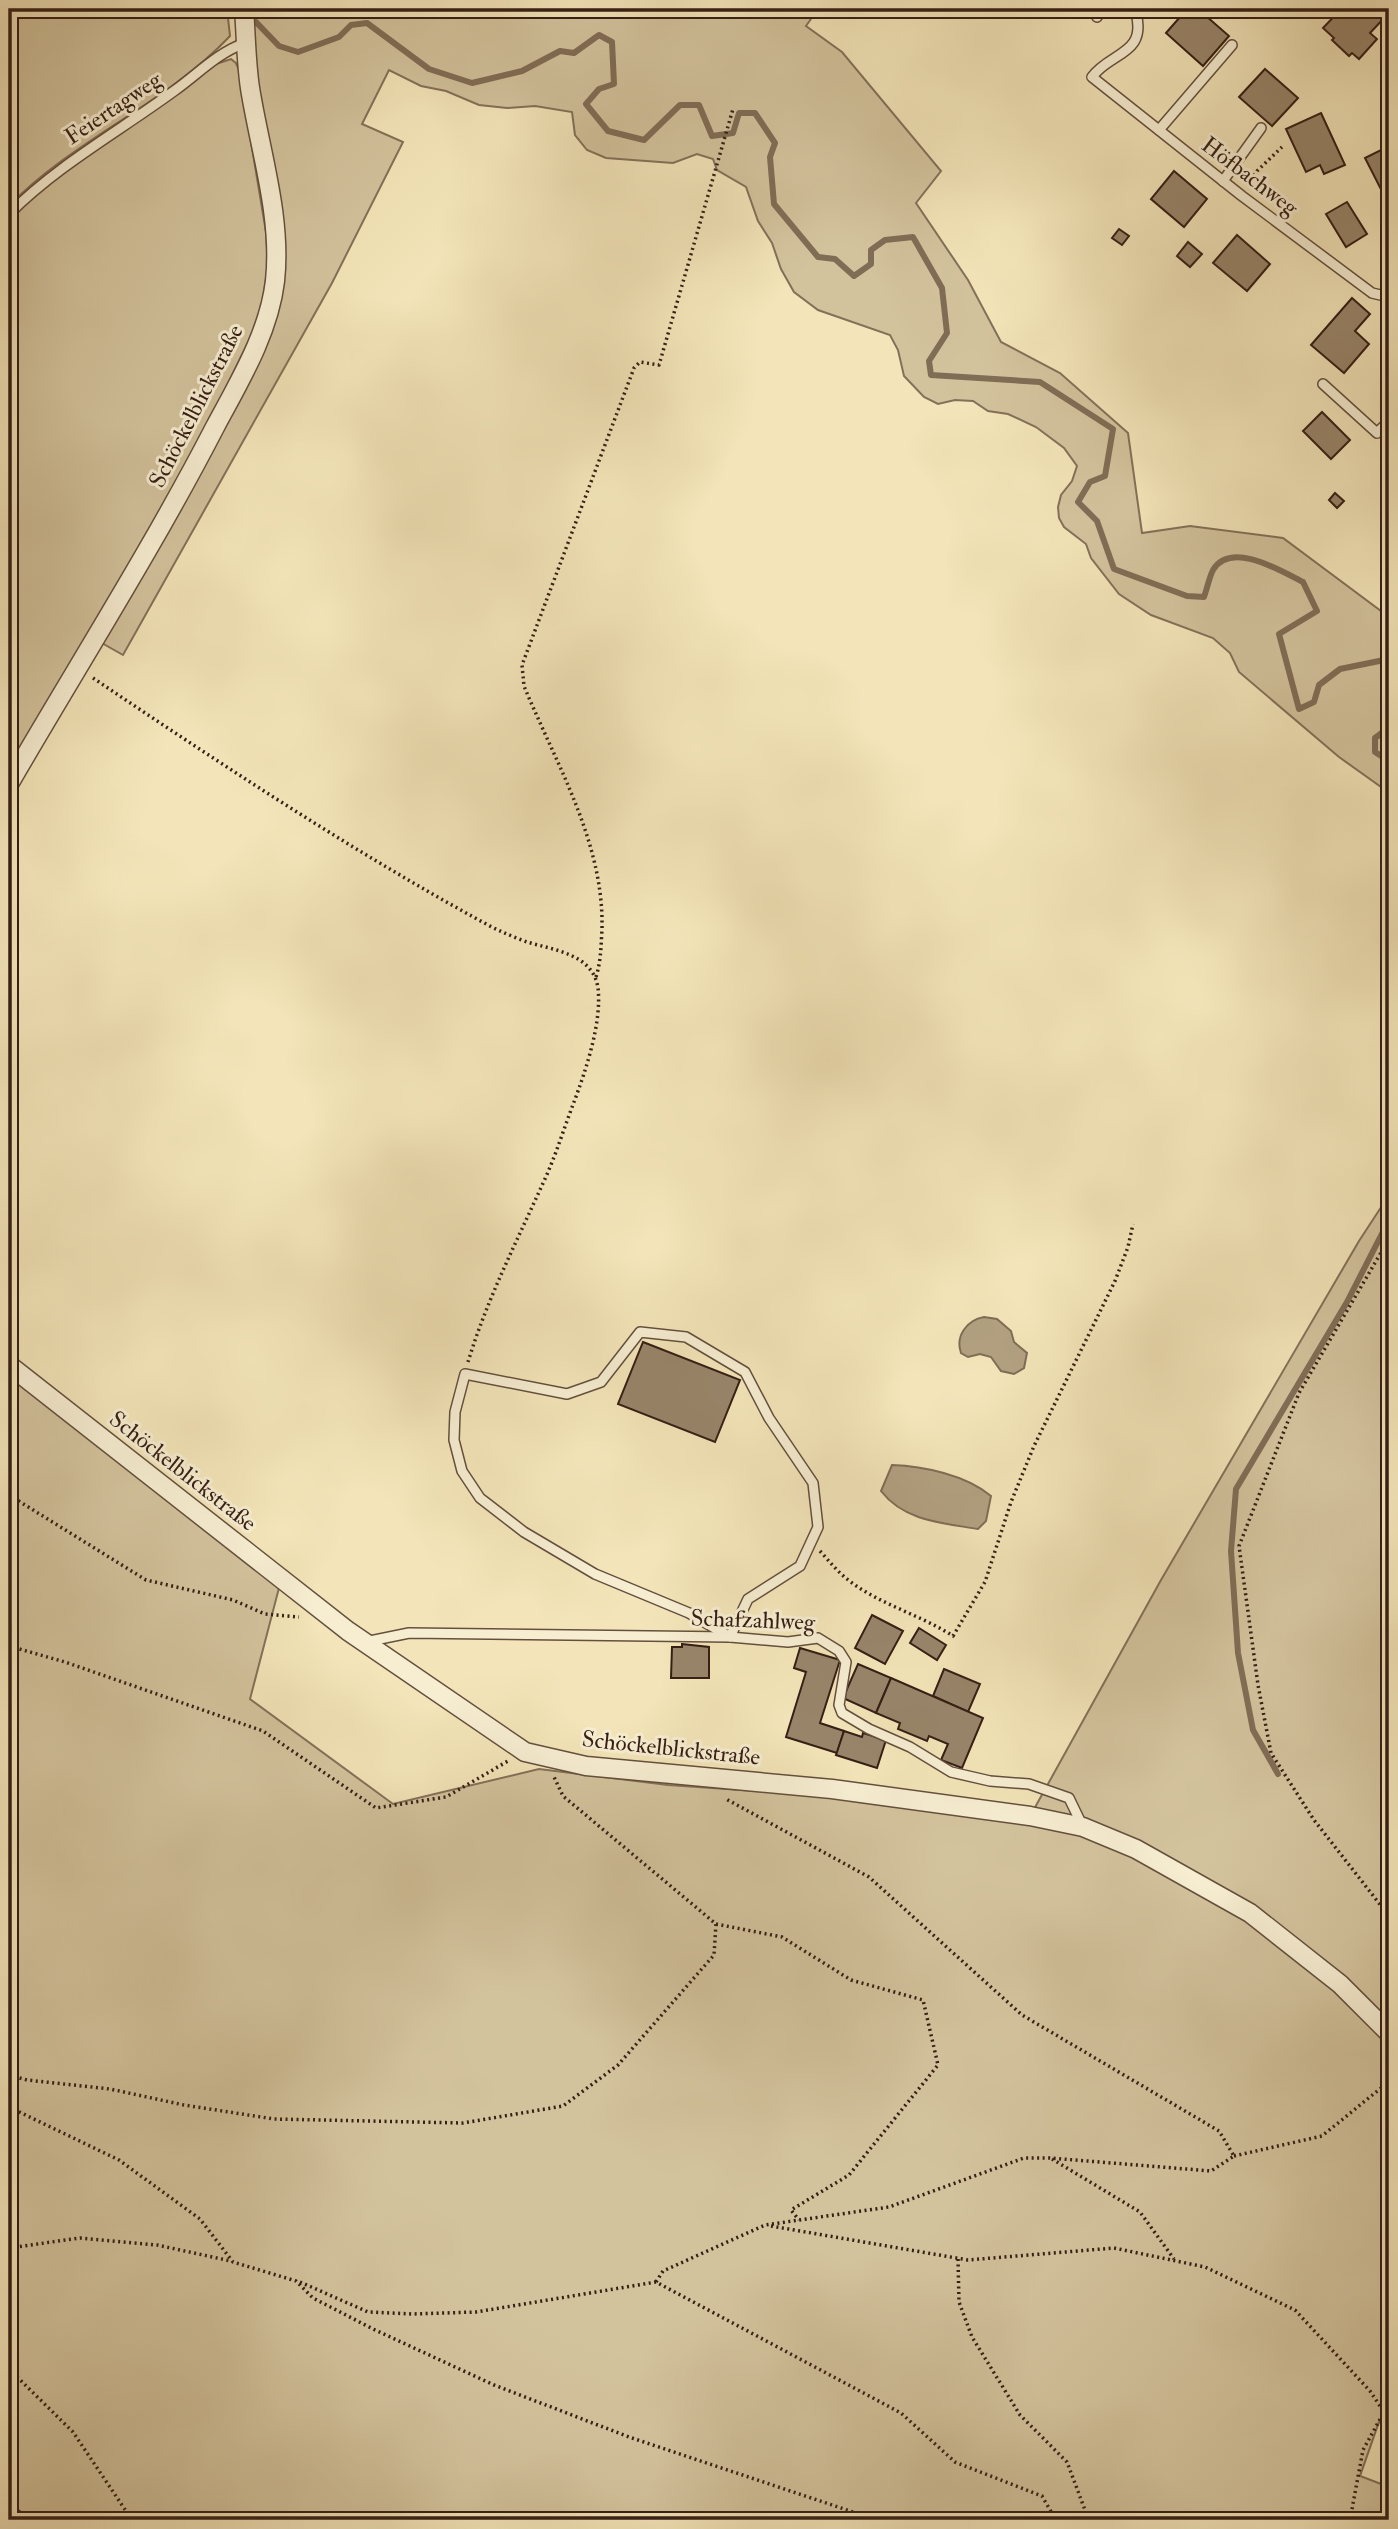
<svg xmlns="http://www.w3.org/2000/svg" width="1398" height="2529" viewBox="0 0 1398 2529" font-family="'IM FELL Double Pica',serif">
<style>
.green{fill:#d3c39d;stroke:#847059;stroke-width:2}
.water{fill:#b2a181;stroke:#806d56;stroke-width:2}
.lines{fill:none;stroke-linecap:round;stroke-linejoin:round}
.stream{stroke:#806d56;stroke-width:6}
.building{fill:#98856a;stroke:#351e15;stroke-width:2}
.service-casing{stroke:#64503e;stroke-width:12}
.minor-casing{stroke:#64503e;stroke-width:21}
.path{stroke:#351e15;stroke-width:3.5;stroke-dasharray:2 3.5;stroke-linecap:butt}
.service{stroke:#f7eed2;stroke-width:9}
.minor{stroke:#f7eed2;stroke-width:18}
.labels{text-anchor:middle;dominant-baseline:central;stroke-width:6;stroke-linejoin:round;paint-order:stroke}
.street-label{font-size:23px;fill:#351e15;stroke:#f7eed2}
</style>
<rect width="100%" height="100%" fill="#f3e5b9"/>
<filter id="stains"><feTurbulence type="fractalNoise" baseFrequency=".00286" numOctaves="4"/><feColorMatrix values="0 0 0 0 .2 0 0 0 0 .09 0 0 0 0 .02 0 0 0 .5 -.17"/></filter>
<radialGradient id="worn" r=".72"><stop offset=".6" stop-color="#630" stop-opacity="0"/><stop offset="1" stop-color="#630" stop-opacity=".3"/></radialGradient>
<g class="green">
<path d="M9 9H227L230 36C166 104 74 139 9 206Z"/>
<path d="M252 9H818L806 26 842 52 941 171 916 203 968 280 1001 342 1060 373 1128 433 1142 533 1190 526 1283 538 1389 617V786L1381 787 1339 757 1239 672 1230 653 1213 638 1151 615 1119 594 1091 558 1086 544 1064 527 1059 518 1058 507 1061 495 1072 481 1077 466 1064 448 1036 427 1008 414 988 411 973 401 955 400 938 404 924 397 904 376 898 350 890 335 818 310 794 292 781 269 772 243 758 221 746 187 717 170 713 159 697 154 673 163 606 158 587 150 575 135 572 112 535 106 507 108 479 105 446 91 421 86 389 70 362 124 403 142 332 283 123 655 100 642 202 470 232 413 277 311 258 86 253 53Z"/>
<path d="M231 59 236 63 239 70 266 232 268 264 262 307 254 330 217 406 163 508 9 768V221L43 187 213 65Z"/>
<path d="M1389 1195V2427L1379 2422 1360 2476 1389 2487V2520H9V1376L279 1588 250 1699 393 1804 539 1769 668 1785 833 1796 1028 1820 1161 1580 1359 1241Z"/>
</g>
<g class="water">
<path d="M984 1317 997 1319 1011 1331 1014 1342 1027 1353 1024 1368 1014 1374 1001 1371 991 1357 980 1354 968 1357 961 1353C955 1336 967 1320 984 1317Z"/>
<path d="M892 1465C923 1466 966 1475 991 1496L986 1521 978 1529C942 1523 904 1521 881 1491Z"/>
</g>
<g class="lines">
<g class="stream">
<path d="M229 9 256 22 279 46 298 52 339 37 351 25 367 23 429 69 472 83 522 71 560 51 574 53 599 35 612 42 614 84 599 89 586 104 608 131 644 140 680 105H699L712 136 733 133 739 113H755L775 143 770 157 774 204 818 257 835 259 854 276 871 264V250L885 240 913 237 942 288 947 333 929 361 931 375 1040 382 1113 429 1105 476 1090 482 1078 502 1097 521 1114 569 1187 596 1204 597C1207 589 1209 578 1213 570 1231 540 1281 571 1303 582L1317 611 1279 634 1299 709 1314 702 1319 685 1340 669 1389 659"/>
<path d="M1389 731 1383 732 1375 738V752L1389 761"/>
<path d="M1278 1774 1253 1730 1238 1653 1231 1551 1236 1489 1347 1302 1389 1220"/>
</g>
</g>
<g class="building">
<path d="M1139 9H1154L1147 16Z"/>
<path d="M1187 9H1198L1229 36 1203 66 1166 33Z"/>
<path d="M1341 9H1345L1352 15 1358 9H1378L1386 16 1370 33 1377 39 1359 59 1352 53 1349 56 1332 40 1334 38 1323 28Z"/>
<path d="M1265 69 1298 98 1272 126 1239 97Z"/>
<path d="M1321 113 1345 165 1324 174 1320 165 1306 172 1286 129Z"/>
<path d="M1389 146V205L1365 158Z"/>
<path d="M1174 171 1207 199 1184 227 1151 199Z"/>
<path d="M1347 202 1367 234 1346 247 1326 214Z"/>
<path d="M1119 229 1129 236 1122 245 1112 238Z"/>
<path d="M1237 235 1270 264 1247 291 1213 263Z"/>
<path d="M1188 242 1202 254 1190 267 1177 256Z"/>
<path d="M1352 298 1370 314 1355 331 1369 344 1344 373 1311 345Z"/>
<path d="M1322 412 1350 440 1331 459 1303 431Z"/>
<path d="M1335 493 1344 501 1337 508 1329 500Z"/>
<path d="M643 1342 740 1380 715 1442 618 1404Z"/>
<path d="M872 1615 903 1631 885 1664 855 1648Z"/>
<path d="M919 1628 946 1645 937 1660 910 1643Z"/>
<path d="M682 1644 709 1647V1678H671L672 1647H682Z"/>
<path d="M800 1648 840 1660 820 1723 844 1731 837 1753 786 1737 806 1672 794 1668Z"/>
<path d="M858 1664 891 1678 876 1713 843 1698Z"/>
<path d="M944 1669 980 1684 968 1712 933 1696Z"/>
<path d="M891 1678 983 1718 962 1768 941 1760 948 1744 929 1736 927 1741 898 1729 900 1723 876 1713Z"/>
<path d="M844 1731 862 1737 863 1733 886 1740 877 1768 836 1755Z"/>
</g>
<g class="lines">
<defs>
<g id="service">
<path d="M1128 9 1136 13C1147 55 1110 52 1092 77L1242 196 1372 293 1389 297"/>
<path d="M1097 17 1100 11 1105 9"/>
<path d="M1159 130 1232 45"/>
<path d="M1223 181 1261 128"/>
<path d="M9 214C58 165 118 132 174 91 198 74 217 53 245 43"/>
<path d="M1323 384 1377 433 1389 421"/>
<path d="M640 1332 686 1337 745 1372 769 1418 813 1483 818 1527 800 1566 748 1599 730 1637 689 1613 595 1574 524 1532 480 1498 462 1471 454 1440 455 1412 465 1374 567 1394 601 1382Z"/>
<path d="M365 1642 409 1633 730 1637 788 1642 818 1638 839 1651 846 1662 839 1705 842 1713 869 1729 910 1747 951 1772 990 1781 1029 1784 1069 1798 1083 1827"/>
</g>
<g id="minor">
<path d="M9 784C78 665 152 549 215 427 239 382 269 333 275 281 282 217 260 151 250 88 246 61 246 35 244 9"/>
<path d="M9 1365 348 1631 525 1752 586 1766 832 1789 1030 1816 1083 1827 1136 1849 1250 1913 1340 1984 1389 2033"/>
</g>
</defs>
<use href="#service" class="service-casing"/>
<use href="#minor" class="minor-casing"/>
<g class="path">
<path d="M1248 185 1257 171 1282 147"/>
<path d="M93 678C221 764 352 851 488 925 501 932 514 937 527 942 554 950 593 954 598 988 602 1022 586 1070 574 1102 564 1128 556 1155 544 1181 517 1241 487 1299 468 1362"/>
<path d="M596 977C601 961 601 946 602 929 604 842 556 764 524 686L522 665 634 368 640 362 659 365 733 109"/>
<path d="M1389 1239 1299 1393 1239 1546 1258 1685 1271 1753 1314 1820 1389 1916"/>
<path d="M9 1495 146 1580 233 1600 265 1614 299 1617"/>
<path d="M820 1551C829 1561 837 1571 847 1579 878 1604 919 1614 953 1636L985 1582 1011 1502 1034 1446 1115 1281 1128 1247 1133 1224"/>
<path d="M9 1646 65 1662 263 1731 376 1808 446 1797 508 1761"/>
<path d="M716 1924 782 1937 851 1980 923 2000 938 2065 849 2175 791 2210 799 2220"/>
<path d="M9 2075 27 2080 110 2089 184 2105 274 2119 463 2123 563 2106 618 2065 714 1955 716 1924 563 1796 554 1777"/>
<path d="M9 2107 119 2160 200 2219 233 2262 296 2281 313 2298 373 2329 494 2385 629 2437 877 2520"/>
<path d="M1234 2156 1322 2136 1381 2088 1389 2090"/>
<path d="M1052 2159 1140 2212 1174 2259"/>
<path d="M771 2226 968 2260 1114 2248 1205 2267 1295 2310 1370 2391 1384 2412 1389 2414"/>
<path d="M9 2248 80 2238 157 2245 231 2261"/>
<path d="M958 2259 959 2302 972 2337 1020 2415 1067 2462 1085 2510 1084 2520"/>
<path d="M300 2282 368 2312 412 2314 476 2312 656 2282 901 2413 955 2462 1042 2496 1056 2520"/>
<path d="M656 2282 663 2271 765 2225 889 2207 1024 2158H1050L1211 2171 1234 2156 1219 2131 1022 2015 869 1877 726 1799"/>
<path d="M9 2369 73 2432 132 2520"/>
<path d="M9 2505 32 2520"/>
<path d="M1350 2520 1363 2450 1384 2412"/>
</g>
<use href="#service" class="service"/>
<use href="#minor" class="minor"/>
</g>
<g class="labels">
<g class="street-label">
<text transform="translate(113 108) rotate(-34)">Feiertagweg</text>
<text transform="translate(1250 176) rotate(37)">Höfbachweg</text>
<text transform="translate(196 406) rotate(-63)">Schöckelblickstraße</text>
<text transform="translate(183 1471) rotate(38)">Schöckelblickstraße</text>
<text transform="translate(753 1620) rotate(2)">Schafzahlweg</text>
<text transform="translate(671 1748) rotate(6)">Schöckelblickstraße</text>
</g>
</g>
<rect width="1398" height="2529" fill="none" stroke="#f3e5b9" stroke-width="35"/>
<rect x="10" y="10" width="1377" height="2508" fill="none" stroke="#351e15" stroke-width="3.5"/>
<rect x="18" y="18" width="1363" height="2494" fill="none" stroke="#351e15" stroke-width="2"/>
<rect width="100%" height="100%" filter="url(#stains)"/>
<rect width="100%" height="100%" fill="url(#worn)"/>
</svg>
